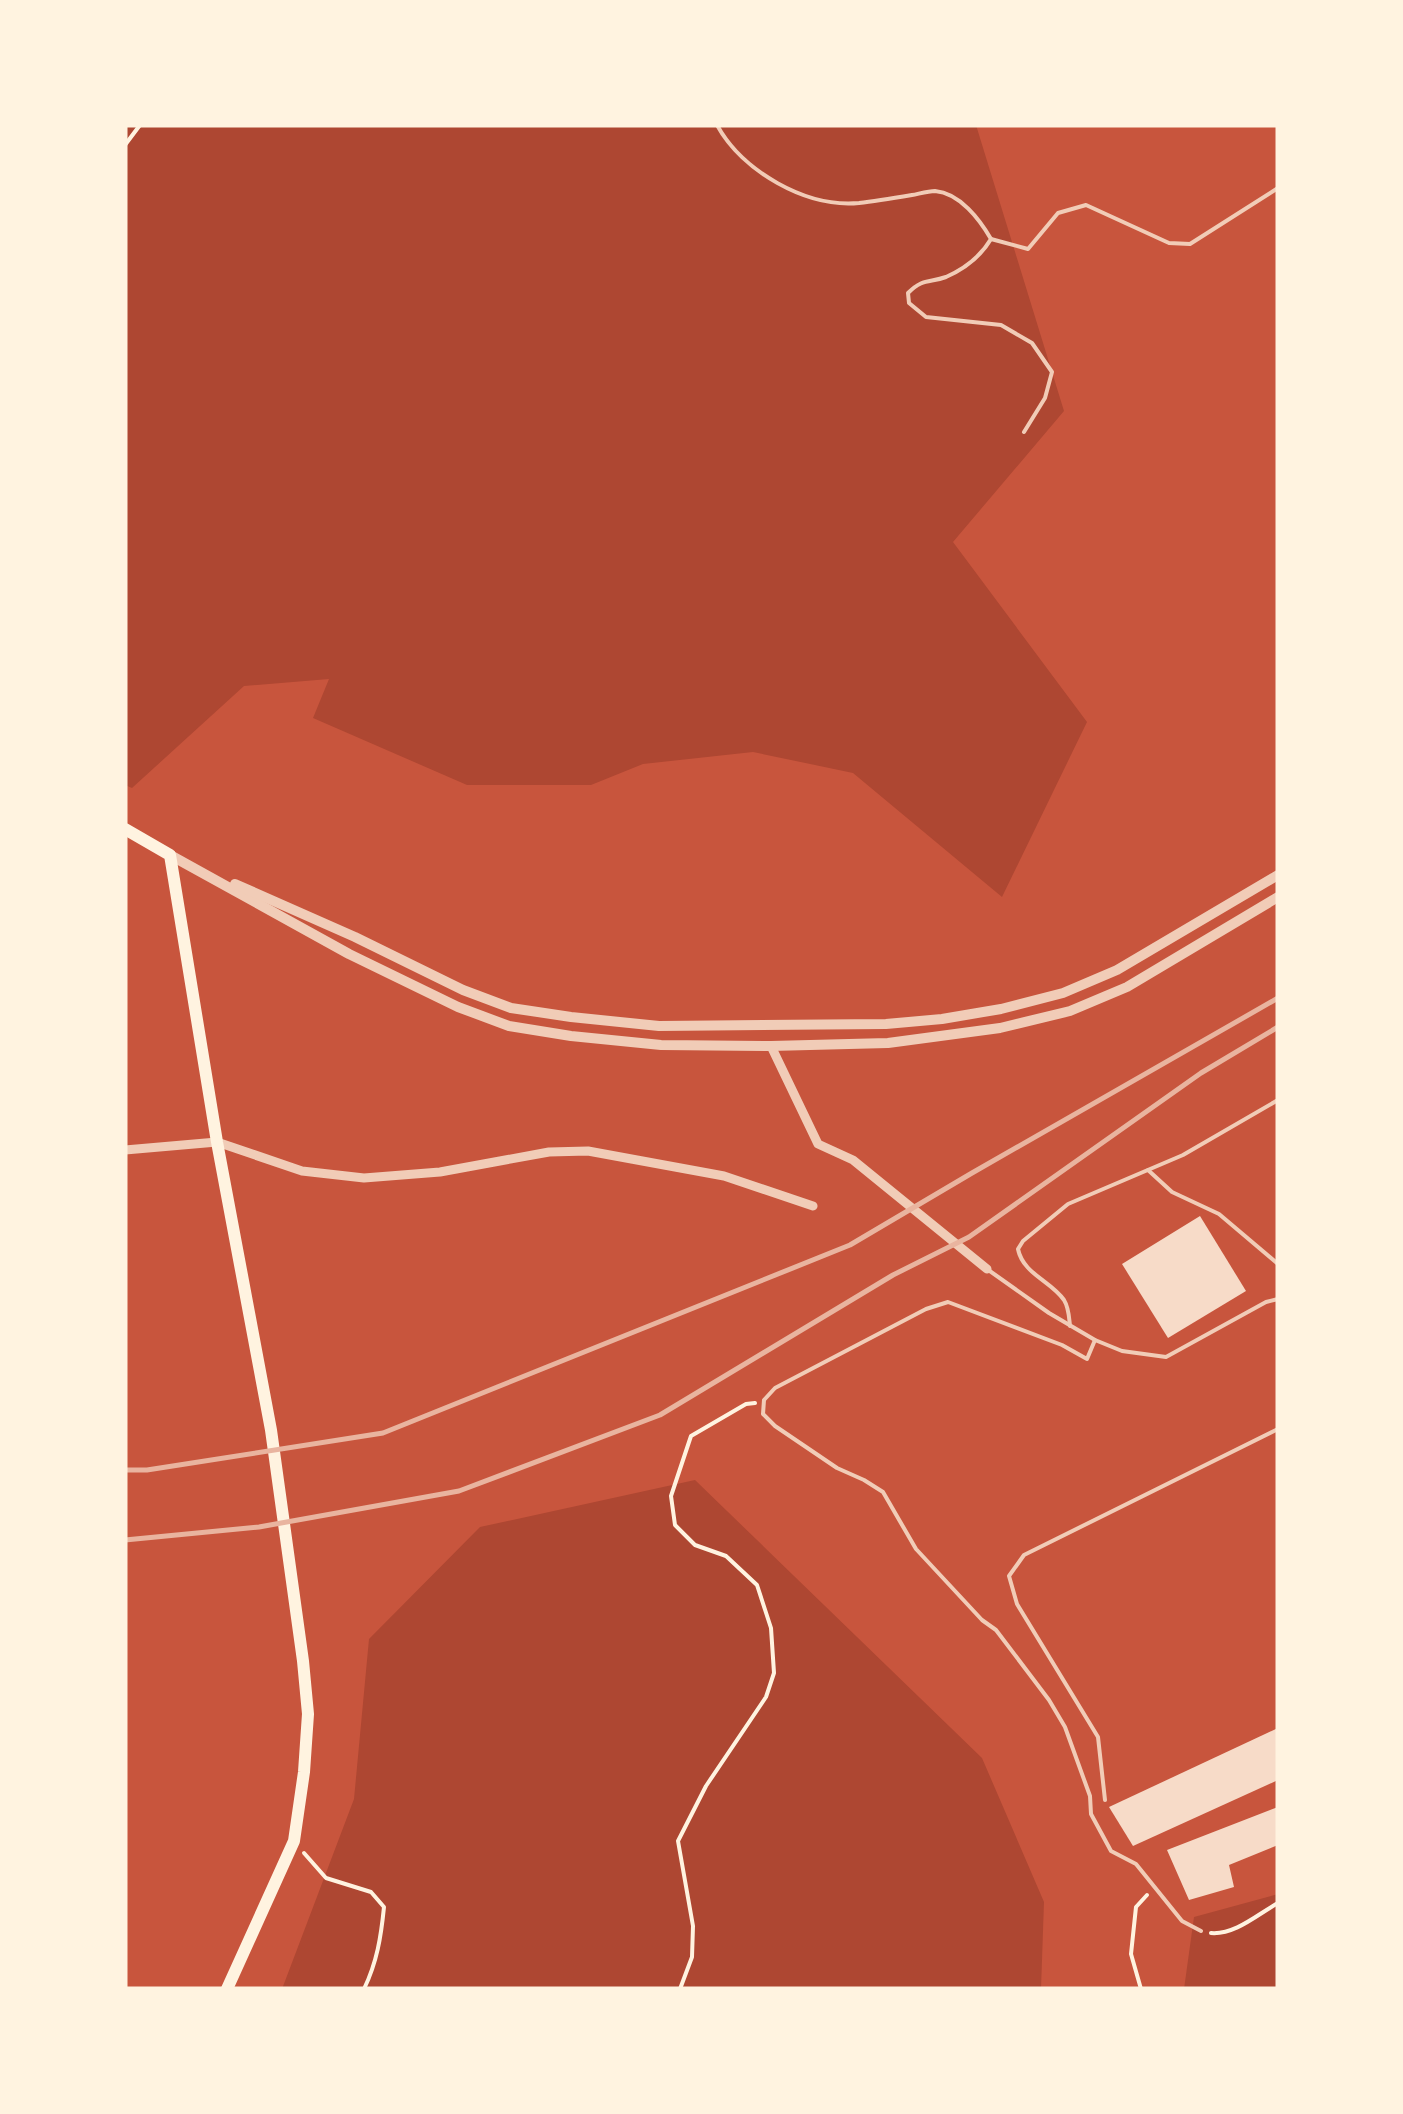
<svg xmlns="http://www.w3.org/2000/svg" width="1403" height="2114" viewBox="0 0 1403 2114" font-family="Barlow,sans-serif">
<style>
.green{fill:#ae4732}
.building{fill:#f7dbc8}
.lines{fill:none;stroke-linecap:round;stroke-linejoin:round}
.path{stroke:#fff3e0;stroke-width:4}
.service{stroke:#f1ccb7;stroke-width:4}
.minor{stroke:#f1ccb7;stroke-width:9}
.tertiary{stroke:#f1ccb7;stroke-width:10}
.primary{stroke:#fff3e0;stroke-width:12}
.rail{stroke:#e9b49f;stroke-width:5}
</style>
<rect width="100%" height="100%" fill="#c8553d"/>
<g class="green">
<path d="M125 125H976L1064 411 953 542 1087 722 1002 897 853 773 753 752 643 764 591 785H467L313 718 329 679 244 686 132 788 125 785Z"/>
<path d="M695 1480 982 1758 1044 1902 1041 1989H282L354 1799 369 1639 480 1527Z"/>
<path d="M1278 1894V1989H1184L1194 1917Z"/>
</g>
<g class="building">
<path d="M1200 1216 1246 1291 1168 1338 1122 1264Z"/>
<path d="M1278 1728V1780L1133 1846 1109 1807Z"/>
<path d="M1278 1807V1845L1229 1865 1234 1887 1189 1900 1167 1850Z"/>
</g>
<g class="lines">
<g class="path">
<path d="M125 145 140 125"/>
<path d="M304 1853 326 1878 371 1892 384 1907C381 1937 377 1962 364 1989"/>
<path d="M1211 1933C1235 1935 1258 1914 1278 1903"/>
<path d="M680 1989 692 1957 693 1926 678 1841 706 1786 766 1697 774 1673 771 1628 757 1585 726 1556 695 1545 675 1525 671 1496 691 1436 746 1404 755 1403"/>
<path d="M1141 1989 1131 1954 1136 1907 1147 1895"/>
</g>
<g class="service">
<path d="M717 125C742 171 806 208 859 203 876 201 894 198 912 195 918 194 928 191 935 191 960 193 980 220 991 239 981 256 964 269 946 277 929 283 923 278 908 293L909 303 926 317 1001 325 1032 343 1052 372 1045 398 1024 432"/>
<path d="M991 239 1028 249 1058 213 1086 205 1169 243 1190 244 1278 188"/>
<path d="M1148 1170 1172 1192 1219 1214 1278 1264"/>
<path d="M987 1269 1049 1313 1095 1340 1122 1351 1166 1357 1266 1302 1278 1299"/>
<path d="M1070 1326C1069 1317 1069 1308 1064 1300 1051 1281 1023 1274 1018 1249L1023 1241 1068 1204 1183 1155 1278 1100"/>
<path d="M1095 1340 1087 1359 1062 1345 948 1302 926 1309 775 1388 764 1400 763 1414 775 1426 837 1468 864 1480 883 1492 916 1549 982 1620 996 1630 1049 1700 1065 1727 1090 1796 1091 1814 1111 1851 1136 1864 1182 1921 1201 1931"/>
<path d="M1105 1800 1098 1737 1017 1604 1009 1576 1024 1555 1278 1429"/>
</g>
<g class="minor">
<path d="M771 1046 818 1144 853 1160 987 1269"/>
<path d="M125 1150 217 1142 302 1171 364 1178 440 1172 549 1152 588 1151 724 1176 813 1206"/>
</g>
<g class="tertiary">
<path d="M170 855 349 954 458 1007 509 1026 571 1036 661 1045 771 1046 888 1043 1000 1028 1070 1011 1127 987 1278 897"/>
<path d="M235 884 355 937 463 990 511 1008 571 1017 659 1026 886 1024 942 1019 1001 1009 1063 993 1117 970 1278 875"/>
</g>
<path class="primary" d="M125 829 170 855 217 1142 271 1430 303 1661 308 1714 304 1772 294 1841 227 1989"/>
<g class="rail">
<path d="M125 1470H147L383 1433 850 1245 972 1173 1278 998"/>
<path d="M125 1540 259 1527 459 1491 660 1415 893 1275 969 1237 1201 1073 1278 1027"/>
</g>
</g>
<rect width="1403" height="2114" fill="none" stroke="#fff3e0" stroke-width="255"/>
</svg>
